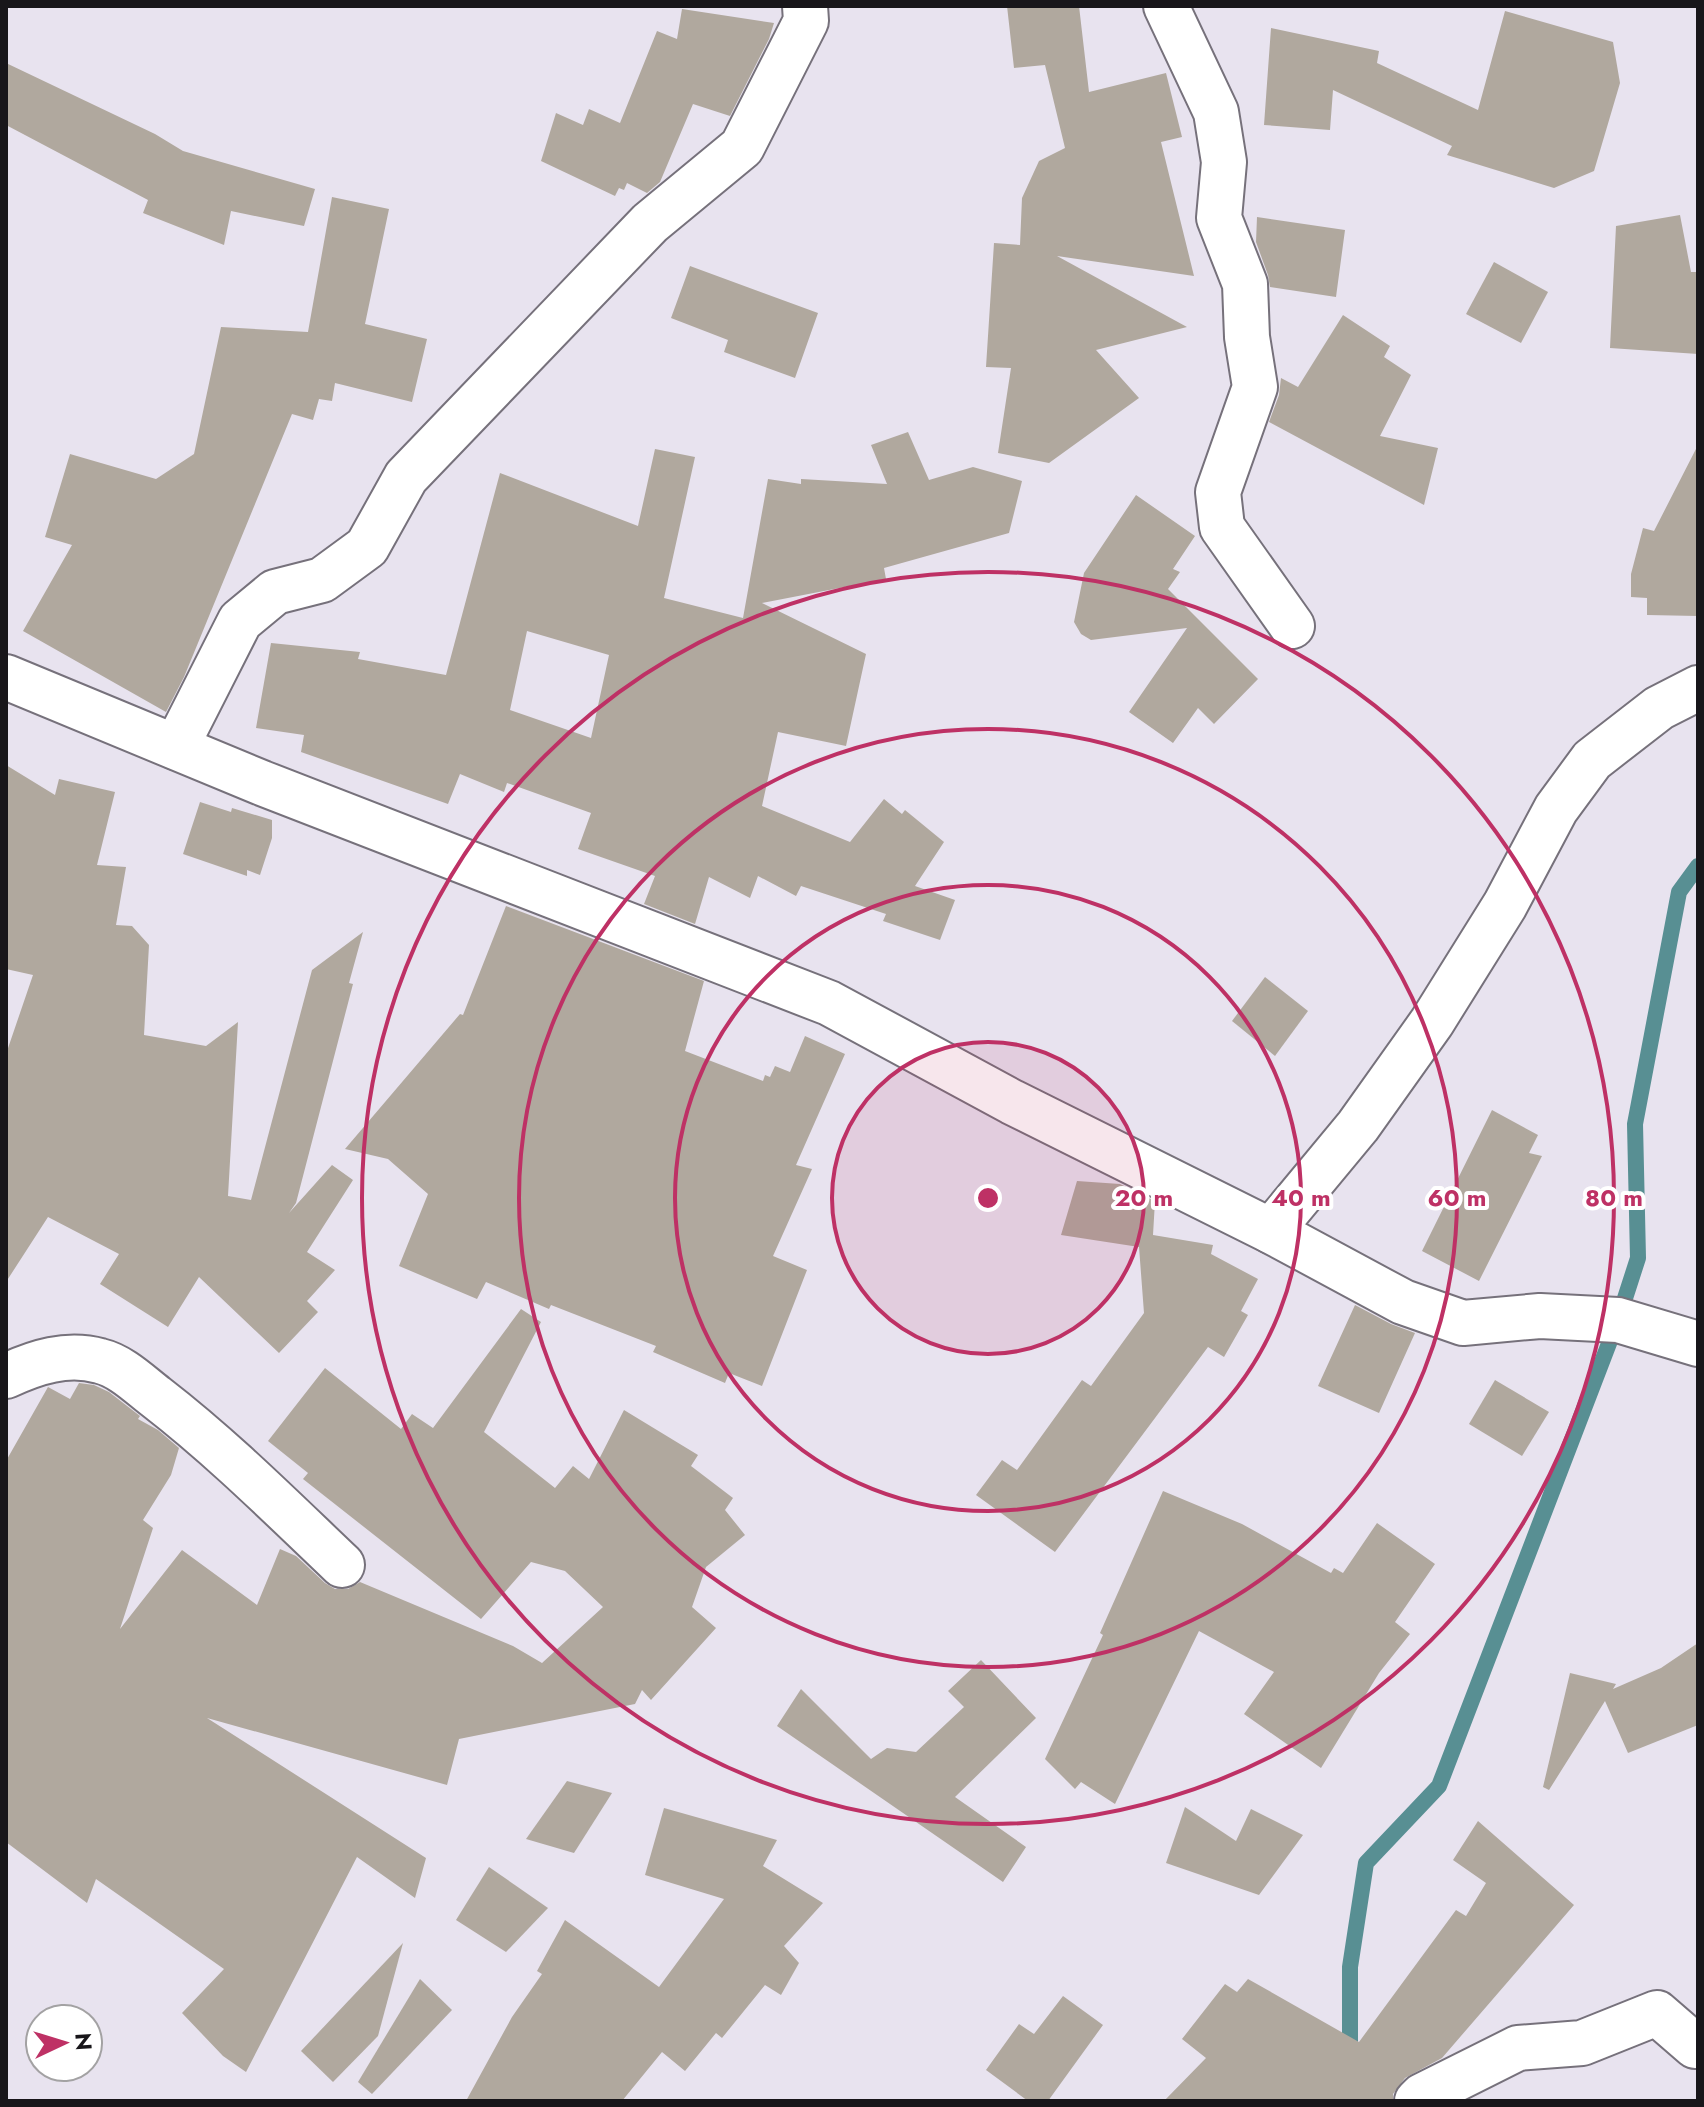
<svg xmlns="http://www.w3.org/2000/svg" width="1704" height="2107" viewBox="0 0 1704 2107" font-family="Jost,sans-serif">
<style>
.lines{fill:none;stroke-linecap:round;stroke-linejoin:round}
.stream{stroke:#588f93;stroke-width:16}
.building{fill:#b0a89e;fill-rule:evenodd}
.minor-casing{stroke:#76717b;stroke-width:48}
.minor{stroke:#fff;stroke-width:44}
.ring{fill:none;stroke:#be3165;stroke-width:4}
.centre{fill:#be3165;stroke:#fff;stroke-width:4}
.ring-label{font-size:24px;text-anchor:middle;font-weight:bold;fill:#be3165;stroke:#fff;stroke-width:8;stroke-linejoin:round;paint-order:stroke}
</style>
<rect width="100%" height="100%" fill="#e8e3ef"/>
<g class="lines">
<path class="stream" d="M1342 2053 1350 2044V1967L1366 1863 1439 1786 1618 1320 1638 1258 1635 1124 1679 892 1698 866"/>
</g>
<g class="building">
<path d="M1007 6H1079L1089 92 1166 73 1182 137 1161 142 1194 276 1057 256 1187 327 1096 350 1139 398 1049 463 998 453 1011 368 986 367 994 243 1020 245 1022 198 1039 161 1065 148 1045 65 1014 68Z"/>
<path d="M682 9 774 23 769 39 730 116 693 104 660 182 647 193 627 183 624 190 619 188 615 196 541 161 556 113 583 125 589 109 620 123 657 31 677 39Z"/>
<path d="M1505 11 1613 42 1620 83 1594 171 1554 188 1447 155 1452 146 1333 90 1330 130 1264 125 1271 28 1379 51 1377 63 1478 110Z"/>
<path d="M6 63 155 134 183 151 315 189 304 226 231 211 224 245 143 213 148 200 6 125Z"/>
<path d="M332 197 389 209 365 324 427 339 412 402 335 383 332 401 319 399 313 420 292 414 184 677 166 712 23 631 72 545 45 537 70 454 156 479 194 454 221 327 308 332Z"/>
<path d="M1680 215 1691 272H1698V354L1610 348 1616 226Z"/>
<path d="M1257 217 1345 230 1336 297 1270 287 1268 275 1256 242Z"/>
<path d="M1494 262 1548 292 1521 343 1466 314Z"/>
<path d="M690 266 818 313 795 378 724 352 728 340 671 318Z"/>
<path d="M1343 315 1390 346 1384 357 1411 375 1380 436 1438 448 1424 505 1269 422 1279 395 1281 378 1298 387Z"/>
<path d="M908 432 929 480 973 467 1022 481 1009 533 884 568 886 579 762 603 866 654 846 746 778 732 762 806 850 842 884 799 902 814 905 810 944 842 915 886 955 900 940 940 883 921 886 914 801 886 796 896 758 876 750 898 709 877 695 924 644 904 655 876 578 849 591 813 507 783 504 792 460 774 448 804 301 752 304 735 256 728 271 643 360 652 358 659 446 675 500 473 638 526 655 449 695 457 664 598 743 618 768 479 801 484V479L887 484 871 445ZM527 631 609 655 591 738 510 710Z"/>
<path d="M1698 445V616L1647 615V598L1631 597V574L1643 528 1654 531Z"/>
<path d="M1136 495 1195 536 1173 569 1180 572 1168 589 1258 679 1214 724 1198 708 1173 743 1129 712 1187 628 1091 640 1081 634 1074 622 1084 573Z"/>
<path d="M6 765 55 795 59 779 115 792 97 865 126 867 116 925 132 926 149 945 144 1035 206 1046 238 1022 228 1196 251 1200 312 970 363 932 349 983 353 984 296 1203 289 1213 332 1165 353 1180 307 1252 335 1270 307 1301 318 1312 279 1353 199 1277 168 1327 100 1284 119 1254 48 1217 6 1282V1054L33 975 6 969Z"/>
<path d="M200 802 231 812 232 808 272 820V838L260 875 247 870V876L183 854Z"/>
<path d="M506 906 704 981 685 1051 763 1081 765 1075 770 1077 775 1066 790 1072 805 1036 845 1054 796 1165 812 1169 773 1256 807 1270 762 1386 729 1373 725 1383 653 1352 656 1346 551 1305 549 1309 486 1282 477 1299 399 1266 428 1194 388 1159 345 1149 460 1014 463 1015Z"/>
<path d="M1265 977 1308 1011 1275 1056 1232 1021Z"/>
<path d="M1492 1110 1538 1135 1529 1153 1542 1156 1479 1281 1422 1251Z"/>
<path d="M1077 1181 1120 1184 1155 1201 1153 1235 1213 1245 1211 1254 1258 1279 1241 1311 1248 1315 1224 1357 1208 1347 1055 1552 976 1495 1002 1460 1017 1470 1082 1380 1091 1386 1144 1313 1139 1247 1061 1235Z"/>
<path d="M1355 1305 1391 1324 1415 1333 1379 1413 1318 1386Z"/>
<path d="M521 1309 541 1322 484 1432 555 1488 573 1466 589 1479 624 1410 698 1455 691 1466 733 1498 725 1510 745 1535 706 1567 692 1607 716 1628 651 1700 642 1690 635 1704 459 1739 447 1785 207 1718 426 1858 415 1898 357 1857 246 2072 223 2056 182 2013 224 1969 96 1879 87 1903 6 1842V1461L48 1387 70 1399 79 1383 94 1385 109 1392 140 1416 138 1419 158 1430 179 1448 171 1475 143 1520 153 1528 120 1629 182 1550 257 1605 280 1549 296 1556 325 1583 335 1589H348L360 1582 513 1646 542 1663 603 1607 565 1571 531 1562 481 1619 303 1479 308 1473 268 1441 325 1368 401 1429 412 1414 433 1428Z"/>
<path d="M1495 1380 1549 1412 1522 1456 1469 1424Z"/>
<path d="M1163 1491 1242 1524 1331 1573 1334 1568 1343 1573 1377 1523 1435 1564 1395 1622 1410 1634 1379 1673 1321 1768 1244 1714 1274 1672 1199 1631 1115 1804 1081 1782 1075 1789 1045 1759 1103 1635 1100 1633Z"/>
<path d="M1698 1643V1725L1628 1753 1605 1701 1549 1790 1543 1787 1570 1673 1616 1684 1613 1689 1661 1668Z"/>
<path d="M981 1660 1036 1718 955 1797 1026 1847 1003 1882 777 1726 801 1689 871 1759 887 1748 916 1752 964 1707 948 1691Z"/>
<path d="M567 1781 612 1793 574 1853 526 1839Z"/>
<path d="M1185 1807 1236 1841 1251 1809 1303 1835 1259 1895 1166 1863Z"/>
<path d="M664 1808 777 1840 763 1866 823 1903 784 1946 799 1963 781 1995 765 1985 722 2038 716 2033 685 2071 662 2052 622 2101H466L512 2017 542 1974 537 1971 565 1920 659 1987 724 1899 645 1875Z"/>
<path d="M1478 1821 1574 1905 1442 2058 1405 2078 1393 2094V2101H1164L1206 2058 1182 2039 1225 1984 1237 1992 1248 1979 1359 2042 1456 1910 1466 1916 1486 1883 1453 1860Z"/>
<path d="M489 1867 548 1908 506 1952 456 1920Z"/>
<path d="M403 1943 378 2036 333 2082 301 2051Z"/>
<path d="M420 1979 452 2010 372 2094 358 2082Z"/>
<path d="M1063 1996 1103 2025 1048 2101H1028L986 2070 1019 2024 1034 2034Z"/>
</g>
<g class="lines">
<defs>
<g id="minor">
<path d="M1166 6 1216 112 1224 162 1219 218 1245 284 1247 337 1255 387 1218 492 1222 527 1292 626"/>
<path d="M6 677 262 783 829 1003 1012 1102 1271 1231 1403 1302 1463 1323 1540 1316 1618 1320 1698 1344"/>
<path d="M176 747 240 621 275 592 322 580 367 547 406 477 650 223 742 147 806 21 805 6"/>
<path d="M1271 1231 1358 1126 1432 1022 1505 905 1556 809 1592 760 1659 708 1698 688"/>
<path d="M6 1376C36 1362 67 1352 100 1361 121 1366 139 1384 156 1397 222 1448 281 1507 342 1565"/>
<path d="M1417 2101 1422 2096 1518 2048 1582 2043 1657 2013 1695 2046"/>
</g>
</defs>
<use href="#minor" class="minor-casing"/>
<use href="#minor" class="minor"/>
</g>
<circle cx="988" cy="1198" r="156" fill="#be3165" fill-opacity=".12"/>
<g class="ring">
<circle cx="988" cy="1198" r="156"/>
<circle cx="988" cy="1198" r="313"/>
<circle cx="988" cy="1198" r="469"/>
<circle cx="988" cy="1198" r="626"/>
</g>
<circle cx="988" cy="1198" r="12" class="centre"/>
<g class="ring-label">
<text x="1144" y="1206">20 m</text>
<text x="1301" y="1206">40 m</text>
<text x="1457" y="1206">60 m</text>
<text x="1614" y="1206">80 m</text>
</g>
<rect width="1704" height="2107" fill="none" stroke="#18161a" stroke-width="16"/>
<g transform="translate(64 2043) rotate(86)"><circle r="38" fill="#ffffff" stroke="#a3a2a3" stroke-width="2"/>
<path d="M0-6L14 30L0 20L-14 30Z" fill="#be3165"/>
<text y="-12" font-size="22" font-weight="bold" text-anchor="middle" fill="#18161a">N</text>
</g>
</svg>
